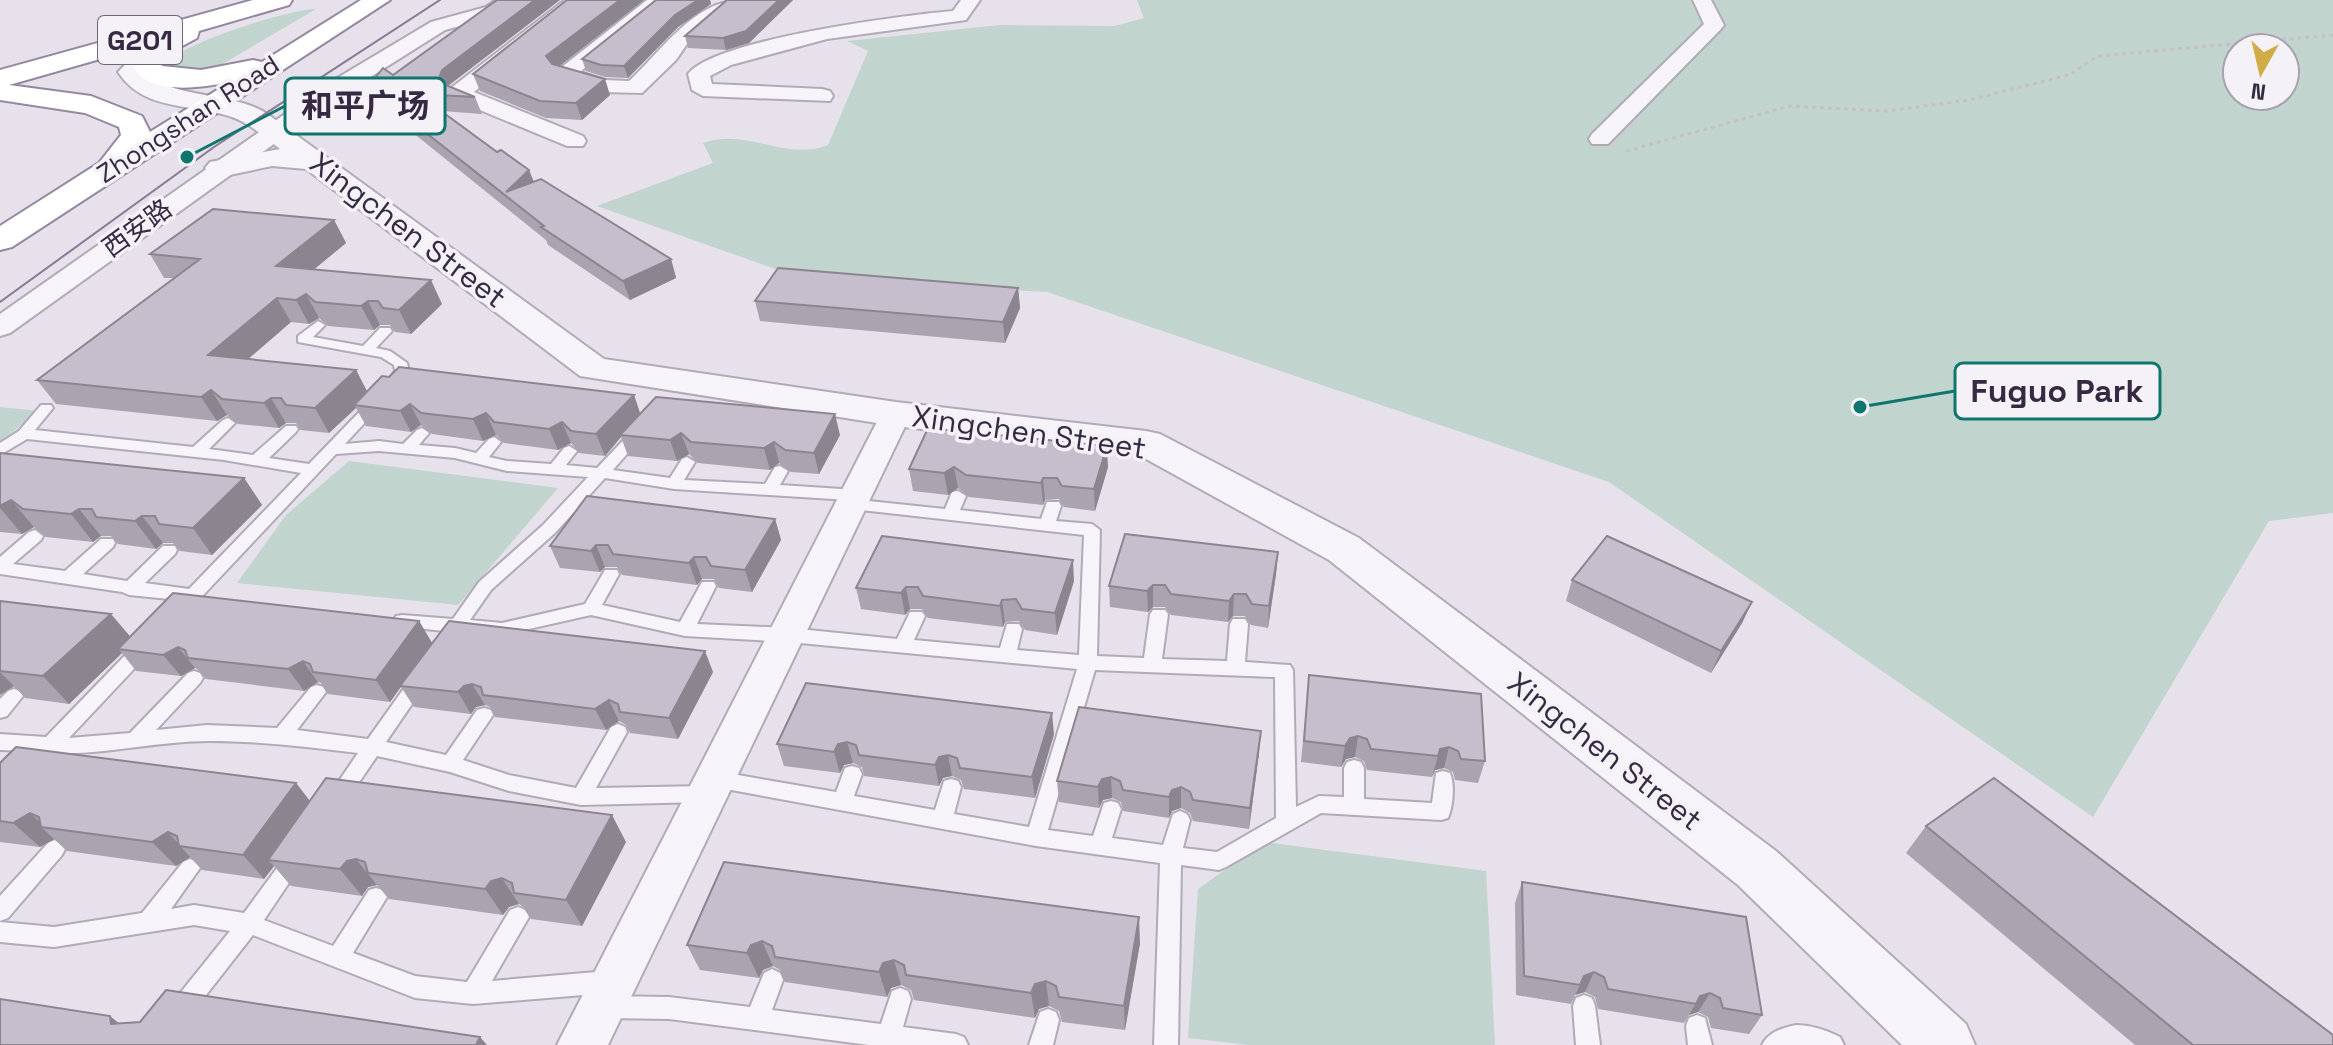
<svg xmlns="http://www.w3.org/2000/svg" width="2333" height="1045" viewBox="0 0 2333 1045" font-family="'Space Grotesk','Noto Sans SC',sans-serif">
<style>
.green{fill:#c2d4ce;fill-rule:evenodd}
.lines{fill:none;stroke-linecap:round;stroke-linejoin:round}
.service-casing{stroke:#b1aab8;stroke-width:4}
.minor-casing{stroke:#b1aab8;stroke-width:4}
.tertiary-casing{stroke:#b1aab8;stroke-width:4}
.trunk-casing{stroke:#9588a1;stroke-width:4}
.path{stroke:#c4bfc9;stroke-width:3;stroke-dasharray:4 4;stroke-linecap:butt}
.service{fill:#f6f4f8;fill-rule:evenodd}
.minor{fill:#f6f4f8;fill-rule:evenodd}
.tertiary{fill:#f6f4f8;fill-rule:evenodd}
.trunk{fill:#fff;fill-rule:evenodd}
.tram{stroke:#887a94;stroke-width:2}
.wall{fill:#aaa3b0}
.shaded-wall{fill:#8b8590}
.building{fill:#c6becd;stroke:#8b8590;stroke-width:2}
.labels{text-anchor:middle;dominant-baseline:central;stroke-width:7;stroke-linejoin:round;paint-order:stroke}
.far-street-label{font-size:26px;fill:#362942;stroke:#f4f1f7}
.shield{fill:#f4f1f7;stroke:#6f6578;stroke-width:2}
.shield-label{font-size:28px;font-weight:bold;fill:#362942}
.street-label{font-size:30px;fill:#362942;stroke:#f4f1f7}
.leader{fill:none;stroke:#0f766e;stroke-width:3}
.callout-dot{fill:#0f766e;stroke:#f4f1f7;stroke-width:3}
.callout{fill:#f4f1f7;stroke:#0f766e;stroke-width:3}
.callout-label{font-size:32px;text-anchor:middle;font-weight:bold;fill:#362942}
</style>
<rect width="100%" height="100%" fill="#e6e1ea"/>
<g class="green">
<path d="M1137 0H2333V513L2269 521 2093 817 1609 482 1047 292 798 277 597 206 713 163 703 143C747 127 784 162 828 145L868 51 847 41 1000 25 1115 26 1144 18ZM2237 48H2285V96H2237Z"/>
<path d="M316 9 221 65 190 72 164 66C174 45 290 9 316 9Z"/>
<path d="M0 407 39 411 0 442Z"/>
<path d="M349 461 558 488 458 605 237 583 286 515Z"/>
<path d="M1264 842 1486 871 1495 1045H1249L1188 1038 1198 889Z"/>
</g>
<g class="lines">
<defs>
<g id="service">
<path d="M318 321 325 325 313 337 363 346 380 328H390L392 331 376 348 390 351 407 363 409 371 398 388 393 389 386 385 395 371 394 365 381 357 298 342V336Z"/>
<path d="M377 398 384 402 345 444 379 441 403 444 417 430 422 428 429 433 419 445 455 448 476 453 489 439 494 437 501 442 489 457 507 461 551 464 564 448 569 446 577 451 566 465 597 468 635 428 640 426 647 431 613 470 670 478 682 459 687 457 695 462 684 480 765 484 775 467 780 466 788 471 780 485 857 490 865 495 859 500 945 509 952 492 958 491 966 496 960 510 1041 519 1047 502H1059L1061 506 1056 521 1092 524 1100 530 1097 656 1144 658 1150 614 1153 610H1165L1168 614 1162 659 1227 661 1230 624 1233 619H1245L1248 624 1245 662 1290 665 1293 670 1296 807 1319 796 1344 797V768L1347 762 1354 760 1361 762 1364 768V799L1432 803 1436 773 1443 771 1450 773C1455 784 1453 807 1448 818L1441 820 1321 813 1226 867 1219 870 1181 865 1178 1045H1154L1160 863 1036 846 715 787 708 785 705 779 708 773 715 771 836 792 845 768 852 766 859 768 862 774 854 796 935 810 944 781 951 779 958 781 961 787 954 814 1029 827 1077 669 789 642 685 636 591 615 502 635 462 632C457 639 454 640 446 638L444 631 396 626 393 621 396 616 402 615 453 619 479 582 543 525 588 477 507 471 455 458 379 451 336 454 192 607H180L179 600 129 595 122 592 0 574V557L29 532 35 530 43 536 41 540 13 564 65 571 101 539H113L115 543 113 547 83 574 127 581 163 546H175L177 550 175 554 145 583 189 589 301 473 224 460 27 439 0 455V443L19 431 41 405H51L53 408 35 430 193 447 223 420 228 418 235 423 209 449 253 455 286 426H296L298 429 296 432 269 458 309 464 372 399ZM605 478 674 489 848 500 844 504 852 509 1084 535 1079 655 1017 650 1022 629 1019 624H1007L1000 648 914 640 925 616 922 612H910L897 639 789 628 697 624 716 586 714 582H702L680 622 602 605 619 574 617 570H605L585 604 502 623 470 620 491 590 555 533ZM1095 670 1275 677 1276 818 1217 852 1183 848 1190 820 1187 814 1180 811 1173 814 1163 845 1112 838 1121 809 1118 803 1111 801 1104 803 1093 836 1048 830Z"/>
<path d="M142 642 148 644 151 649 148 654 69 738 130 733 188 673 194 671 200 673 203 678 200 683 156 730 207 725 277 728 311 687 317 685 323 687 326 692 297 730 368 739 412 677 418 675 424 677 427 682 386 742 446 755 477 710 484 708 491 710 493 715 463 760 509 775 576 788 611 727 618 724 625 727 627 732 596 788 705 786 712 788 715 794 712 800 705 802 581 805 509 791 450 772 377 756 345 803 338 805 331 803 328 797 358 753C309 747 259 741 209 741 157 741 107 755 55 753 46 762 38 775 24 771L21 765 32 751 0 750V734L46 737 136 644Z"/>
<path d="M14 689 20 691 23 696 7 716 0 718V699L8 691Z"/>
<path d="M55 840 62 843 65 849 62 855 8 918 0 921V896L48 843Z"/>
<path d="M295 850 302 853 305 859 264 920 333 946 369 890 376 888 383 890 387 897 353 953 415 976 467 982 510 910 518 907 526 910 529 917 492 981 608 971 616 975 619 982 616 989 608 993 473 1004 415 998 253 935 167 1045H141L145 1037 230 931 194 925 54 947 0 942V922L54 927 142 913 183 862 190 859 197 862 200 868 171 909 194 905 244 913 288 853Z"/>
<path d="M772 969 780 973 783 980 772 1010 881 1024 892 991 900 988 908 991 911 999 903 1027 956 1034 964 1037 968 1045H869L669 1019 604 1018 596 1015 593 1007 596 999 604 996 669 997 750 1007 764 973Z"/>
<path d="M1584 995 1592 998 1595 1006 1600 1045H1576L1573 1006 1576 998Z"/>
<path d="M1048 1009 1056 1012 1059 1020 1053 1045H1029L1040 1012Z"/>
<path d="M1697 1015 1705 1018 1712 1045H1688L1686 1026 1689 1018Z"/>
<path d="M1796 1025C1812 1025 1826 1030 1840 1037L1844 1045H1762C1768 1032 1782 1028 1796 1025Z"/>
</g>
<g id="minor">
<path d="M496 0H517L500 15 445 30 345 93 10 333 0 336V314L329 83 431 22 486 7Z"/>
<path d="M565 0H586L474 92 583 136 586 141 583 146H567L451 98 448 93 451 88Z"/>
<path d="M647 0H668L580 72 604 80 629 81C662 51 694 0 742 0L687 44 676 60 642 93 602 92 558 78 554 74 558 70Z"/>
<path d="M961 0H980L966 20 827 39 731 65 710 76 712 84 822 89 830 91 833 96 830 101 703 96 692 90 688 74C715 39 905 15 953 11Z"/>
<path d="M1693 0H1711L1724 25 1721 29 1608 144H1592L1589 139 1592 134 1704 24Z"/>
<path d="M896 404 907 407 911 414 608 1045H557L881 414 885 407Z"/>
</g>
<path id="tertiary" d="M149 46 162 54 146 75C183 100 229 91 266 113L604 359 896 402 1146 431 1160 434 1359 538 1776 851 1966 1024 1975 1045H1902L1738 885 1329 560 1137 454 896 426 580 376 306 169 272 166 220 177 210 174 205 168 210 162 280 149C265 138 250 123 232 117 192 103 144 112 118 72L140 49Z"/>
<path id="trunk" d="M253 0H292L289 5 199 31 197 38 162 57V66L201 70 253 60 262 62 361 0H390L12 247 0 250V226L99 163 121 135 119 127 85 113 0 100V70ZM142 47 136 54 135 70C153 96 205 87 230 82L150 132 142 116 91 96 9 85Z"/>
</defs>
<use href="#service" class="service-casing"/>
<use href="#minor" class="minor-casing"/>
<use href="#tertiary" class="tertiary-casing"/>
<use href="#trunk" class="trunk-casing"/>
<path class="path" d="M1626 151 1790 106 1887 111 1969 100 2069 75 2098 56 2333 35"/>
<use href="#service" class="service"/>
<use href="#minor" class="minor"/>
<use href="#tertiary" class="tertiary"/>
<use href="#trunk" class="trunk"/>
<path class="tram" d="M0 302 214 147 440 0"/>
</g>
<g class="wall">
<path d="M567 0H644L559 66 610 95 582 120 546 118 480 91 473 74Z"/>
<path d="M656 0H710L711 4 678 27 628 78 605 77 586 71 582 59Z"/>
<path d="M727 0H793L749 43 726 50 688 48 685 36Z"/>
<path d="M393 75 449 86 475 97 482 114 442 111 497 152 529 170 534 182 671 259 676 278 630 300 548 245 546 240 376 103 368 87Z"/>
<path d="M334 220 346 243 313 270 442 304 411 334 395 332 390 325H380L374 330 328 326 319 318 309 324 291 322 248 359 356 370 367 392 634 395 640 414 840 435 819 474 791 472 779 463 770 470 698 463 689 454 677 461 628 456 621 437 605 456 579 453 571 443 558 450 504 443 496 435 483 441 432 434 421 425 411 432 366 426 356 408 329 433 300 430 296 423H286L279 428 238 424 227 415 217 421 56 404 37 380 174 278H164L150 254Z"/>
<path d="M1018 288 1020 308 1005 343 760 321 755 301Z"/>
<path d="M928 428 1108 467 1095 511 1064 507 1059 499 1045 500 1043 505 969 497 958 488 948 495 913 491 909 469Z"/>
<path d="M0 453 244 478 262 505 212 555 180 551 173 543H163L156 549 118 544 111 536H101L93 542 46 537 34 527 22 534 0 532Z"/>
<path d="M775 519 781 540 752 592 719 588 714 579H702L697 585 622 575 617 567H605L600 572 560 568 550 546Z"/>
<path d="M1278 552 1276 574 1268 628 1251 625 1245 616H1233L1228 622 1171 615 1165 607H1153L1148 612 1110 607 1109 586Z"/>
<path d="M1572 580 1752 602 1742 623 1711 673 1566 601Z"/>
<path d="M1074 581 1057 635 1025 630 1019 621 1005 622 1003 627 928 618 922 609H910L905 615 861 609 856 588Z"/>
<path d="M0 601 130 637 419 621 432 643 713 672 678 739 630 733 626 725 619 721 606 730 495 717 490 707 485 705 476 707 471 714 414 707 401 687 390 702 328 694 321 683 318 682 304 691 206 679 197 669 195 668 181 676 136 671 122 653 69 704 25 698 14 686 0 695Z"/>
<path d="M1309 675 1485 761 1478 783 1455 780 1453 772 1444 768 1435 770 1432 777 1367 770 1364 761 1355 757 1346 759 1341 767 1301 762Z"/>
<path d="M1054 734 1035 798 964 789 961 780 952 776 943 778 939 786 864 776 862 767 853 763 844 765 840 773 784 766 777 744Z"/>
<path d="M1259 753 1249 829 1193 821 1190 813 1181 808 1172 811 1169 818 1123 811 1121 802 1112 798 1103 800 1099 808 1059 802 1057 781Z"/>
<path d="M0 763 296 783 310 801 626 842 582 926 531 919 522 906 519 904 509 907 503 915 389 899 377 885 368 887 362 896 291 886 274 866 264 879 202 870 190 857 176 866 67 851 54 839 40 847 0 842Z"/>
<path d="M1926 826 2333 1045H2135L1906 853Z"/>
<path d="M724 862 1140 943 1125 1030 1062 1022 1059 1011 1049 1006 1039 1009 1035 1018 914 1000 911 990 901 985 891 988 887 997 785 982 780 970 773 966 763 970 759 978 700 970 687 945Z"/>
<path d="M1522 882 1762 1015 1749 1034 1711 1028 1708 1017 1698 1012 1689 1015 1684 1023 1598 1009 1595 997 1585 992 1575 995 1571 1004 1516 995 1515 903Z"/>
</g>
<g class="shaded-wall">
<path d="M535 0H560L448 86 445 95 439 78 442 70Z"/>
<path d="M620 0H644L552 72 546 56Z"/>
<path d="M698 0H710L711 4 678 27 628 78 624 66 675 15Z"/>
<path d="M779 0H793L749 43 726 50 723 38Z"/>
<path d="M605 79 610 95 582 120 576 103Z"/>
<path d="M529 170 536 188 506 192Z"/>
<path d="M334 220 346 243 289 290 276 266Z"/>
<path d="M671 259 676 278 630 300 623 281Z"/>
<path d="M431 280 442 304 411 334 399 310Z"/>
<path d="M1018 288 1020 308 1005 343 1003 322Z"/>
<path d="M306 294 319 318 309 324 296 300Z"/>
<path d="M277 298 291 322 224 380 208 355Z"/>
<path d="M368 301 380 325 374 330 361 306Z"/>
<path d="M356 370 369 395 354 405 356 408 329 433 315 408Z"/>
<path d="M211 390 227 415 217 421 201 397Z"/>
<path d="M634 395 641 416 620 435 621 437 605 456 596 434Z"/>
<path d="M271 398 286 423 279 428 264 403Z"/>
<path d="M410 404 421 425 411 432 400 411Z"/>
<path d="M486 413 496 435 483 441 473 419Z"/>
<path d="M835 414 840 435 819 474 814 453Z"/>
<path d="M562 422 571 443 558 450 549 429Z"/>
<path d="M681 433 689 454 677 461 670 440Z"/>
<path d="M774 442 779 463 770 470 764 448Z"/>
<path d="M1107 446 1108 467 1095 511 1094 489Z"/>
<path d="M954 467 958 488 948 495 944 473Z"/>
<path d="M244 478 262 505 212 555 193 528Z"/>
<path d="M1043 478 1045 500 1043 505 1041 483Z"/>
<path d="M11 500 34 527 22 534 0 508V506Z"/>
<path d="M79 509 101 536 93 542 71 514Z"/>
<path d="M142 516 163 543 156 549 135 521Z"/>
<path d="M775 519 781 540 752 592 745 570Z"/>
<path d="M596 545 605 567 600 572 591 551Z"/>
<path d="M1278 552 1276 574 1268 628 1269 606Z"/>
<path d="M694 557 702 579 697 585 689 563Z"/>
<path d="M1073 560 1074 581 1057 635 1055 613Z"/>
<path d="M1153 585V607L1148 612 1147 591Z"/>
<path d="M906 587 910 609 905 615 901 593Z"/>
<path d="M1234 594 1233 616 1228 622 1229 601Z"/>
<path d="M1002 600 1005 622 1003 627 1000 606Z"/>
<path d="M1752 602 1742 623 1711 673 1721 651Z"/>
<path d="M111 614 134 641 118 649 122 653 69 704 43 676Z"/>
<path d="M419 621 432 643 390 702 376 680Z"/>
<path d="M178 647 195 668 181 676 163 655Z"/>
<path d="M705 651 713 672 678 739 669 718Z"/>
<path d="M303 661 318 682 304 691 288 669Z"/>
<path d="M0 672 14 686 0 695Z"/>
<path d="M472 684 485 705 476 707 471 714 458 692 464 686Z"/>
<path d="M609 700 619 721 606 730 595 709Z"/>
<path d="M1052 713 1054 734 1035 798 1032 777Z"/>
<path d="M1261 731 1259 753 1249 829 1250 808Z"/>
<path d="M1358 736 1355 757 1346 759 1341 767 1345 746 1350 738Z"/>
<path d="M847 742 853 763 844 765 840 773 834 752 838 744Z"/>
<path d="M1449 747 1444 768 1435 770 1432 777 1440 749Z"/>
<path d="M948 755 952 776 943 778 939 786 935 765 939 757Z"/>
<path d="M1111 777 1112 798 1103 800 1099 808 1098 787 1102 779Z"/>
<path d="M296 783 315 808 268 860 274 866 264 879 243 855Z"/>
<path d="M1181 787V808L1172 811 1169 818V797L1172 790Z"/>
<path d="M30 813 45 827H41L54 839 40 847 13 823Z"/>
<path d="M612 815 626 842 582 926 566 900Z"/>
<path d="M168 832 190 857 176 866 152 842Z"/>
<path d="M356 859 377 885 368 887 362 896 340 869 347 861Z"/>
<path d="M502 878 519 904 509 907 503 915 485 889 491 881Z"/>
<path d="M1139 917 1140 943 1125 1030 1124 1006Z"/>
<path d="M762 941 773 966 763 970 759 978 747 953 751 945Z"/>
<path d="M894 960 901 985 891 988 887 997 879 972 883 963Z"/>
<path d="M1594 972 1585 992 1575 995 1571 1004 1584 976Z"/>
<path d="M1046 981 1049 1006 1039 1009 1035 1018 1031 993 1035 984Z"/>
<path d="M1710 993 1698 1012 1689 1015 1700 996Z"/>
<path d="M110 1016 140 1040 111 1024Z"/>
<path d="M480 1037 487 1045H476Z"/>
</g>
<g class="building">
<path d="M497 0H535L442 70 439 78 443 84 475 97 418 94 497 152 501 150 529 170 506 192 541 179 671 259 623 281 541 227 544 226 368 87 383 68 393 75Z"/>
<path d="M567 0H620L546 56 552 64 605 79 576 103 540 101 473 74Z"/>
<path d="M656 0H698L675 15 624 66 601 65 582 59Z"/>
<path d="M727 0H779L746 31 723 38 685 36Z"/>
<path d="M213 209 334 220 276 266 431 280 399 310 383 308 378 301H368L361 306 315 302 306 294 296 300 277 298 208 355 356 370 315 408 286 405 281 398H271L264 403 222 399 211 390 201 397 37 380 200 259 150 254Z"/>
<path d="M778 268 1018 288 1003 322 755 301Z"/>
<path d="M399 367 634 395 596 434 571 431 562 422 549 429 494 422 486 413 473 419 421 413 410 404 400 411 354 405 382 376 389 377Z"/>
<path d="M656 397 835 414 814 453 785 450 774 442 764 448 691 442 681 433 670 440 620 435Z"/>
<path d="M928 428 1107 446 1094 489 1062 486 1057 478H1043L1041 483 966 475 954 467 944 473 909 469Z"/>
<path d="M0 453 244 478 193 528 159 524 155 516H142L135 521 96 517 92 509H79L71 514 23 509 11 500 0 506Z"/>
<path d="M587 496 775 519 745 570 711 566 706 557H694L689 563 613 554 608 545H596L591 551 550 546Z"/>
<path d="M1125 534 1278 552 1269 606 1252 604 1246 594H1234L1229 601 1171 594 1165 585H1153L1147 591 1109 586Z"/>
<path d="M882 536 1073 560 1055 613 1022 609 1016 599 1002 600 1000 606 923 596 918 587H906L901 593 856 588Z"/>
<path d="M1607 536 1752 602 1721 651 1572 580Z"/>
<path d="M173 593 419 621 376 680 313 672 310 664 303 661 288 669 188 658 185 650 178 647 163 655 118 649Z"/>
<path d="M0 601 111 614 43 676 0 671Z"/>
<path d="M449 621 705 651 669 718 620 712 618 704 609 700 595 709 483 695 481 687 472 684 464 686 458 692 400 686Z"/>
<path d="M1309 675 1481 694 1485 761 1461 759 1458 751 1449 747 1440 749 1438 756 1371 749 1367 739 1358 736 1350 738 1345 746 1304 741Z"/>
<path d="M806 683 1052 713 1032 777 960 768 957 758 948 755 939 757 935 765 859 755 856 745 847 742 838 744 834 752 777 744Z"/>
<path d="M1079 707 1261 731 1250 808 1193 800 1190 792 1181 787 1172 790 1169 797 1123 790 1120 781 1111 777 1102 779 1098 787 1057 781Z"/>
<path d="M16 747 296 783 243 855 179 846 177 836 168 832 152 842 41 827 39 817 30 813 13 823 0 821V763Z"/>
<path d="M326 778 612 815 566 900 514 893 512 883 502 878 491 881 485 889 368 873 365 862 356 859 347 861 340 869 268 860Z"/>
<path d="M1994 778 2333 1035V1045H2193L1926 826Z"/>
<path d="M724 862 1139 917 1124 1006 1059 997 1056 986 1046 981 1035 984 1031 993 906 975 904 965 894 960 883 963 879 972 775 957 772 946 762 941 751 945 747 953 687 945Z"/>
<path d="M1522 882 1746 917 1762 1015 1723 1008 1720 998 1710 993 1700 996 1696 1004 1608 989 1604 977 1594 972 1584 976 1580 985 1524 976Z"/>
<path d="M166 990 480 1037 476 1045H0V999L110 1016 111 1024 140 1022Z"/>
</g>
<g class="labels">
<g class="far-street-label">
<text transform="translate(188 119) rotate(-33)">Zhongshan Road</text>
<text transform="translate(137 228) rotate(-36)">西安路</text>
</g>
<rect class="shield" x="98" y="16" width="84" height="48" rx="6"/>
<g class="shield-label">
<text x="140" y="40">G201</text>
</g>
<g class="street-label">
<text transform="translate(408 230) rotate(37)">Xingchen Street</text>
<text transform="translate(1029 432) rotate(8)">Xingchen Street</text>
<text transform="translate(1605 751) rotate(38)">Xingchen Street</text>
</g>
</g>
<path class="leader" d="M187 157L285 106M1860 407L1955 391"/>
<g class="callout-dot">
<circle cx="187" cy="157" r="8"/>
<circle cx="1860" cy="407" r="8"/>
</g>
<g class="callout">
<rect x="285" y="78" width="160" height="56" rx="8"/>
<rect x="1955" y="363" width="205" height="56" rx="8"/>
</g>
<g class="callout-label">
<text x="365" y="117">和平广场</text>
<text x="2057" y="402">Fuguo Park</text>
</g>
<g transform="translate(2261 72) rotate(188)"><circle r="38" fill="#f4f1f7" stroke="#a8a1af" stroke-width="2"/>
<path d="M0-6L14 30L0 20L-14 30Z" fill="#d1ad45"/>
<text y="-12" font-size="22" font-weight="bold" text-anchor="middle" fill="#362942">N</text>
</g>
</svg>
